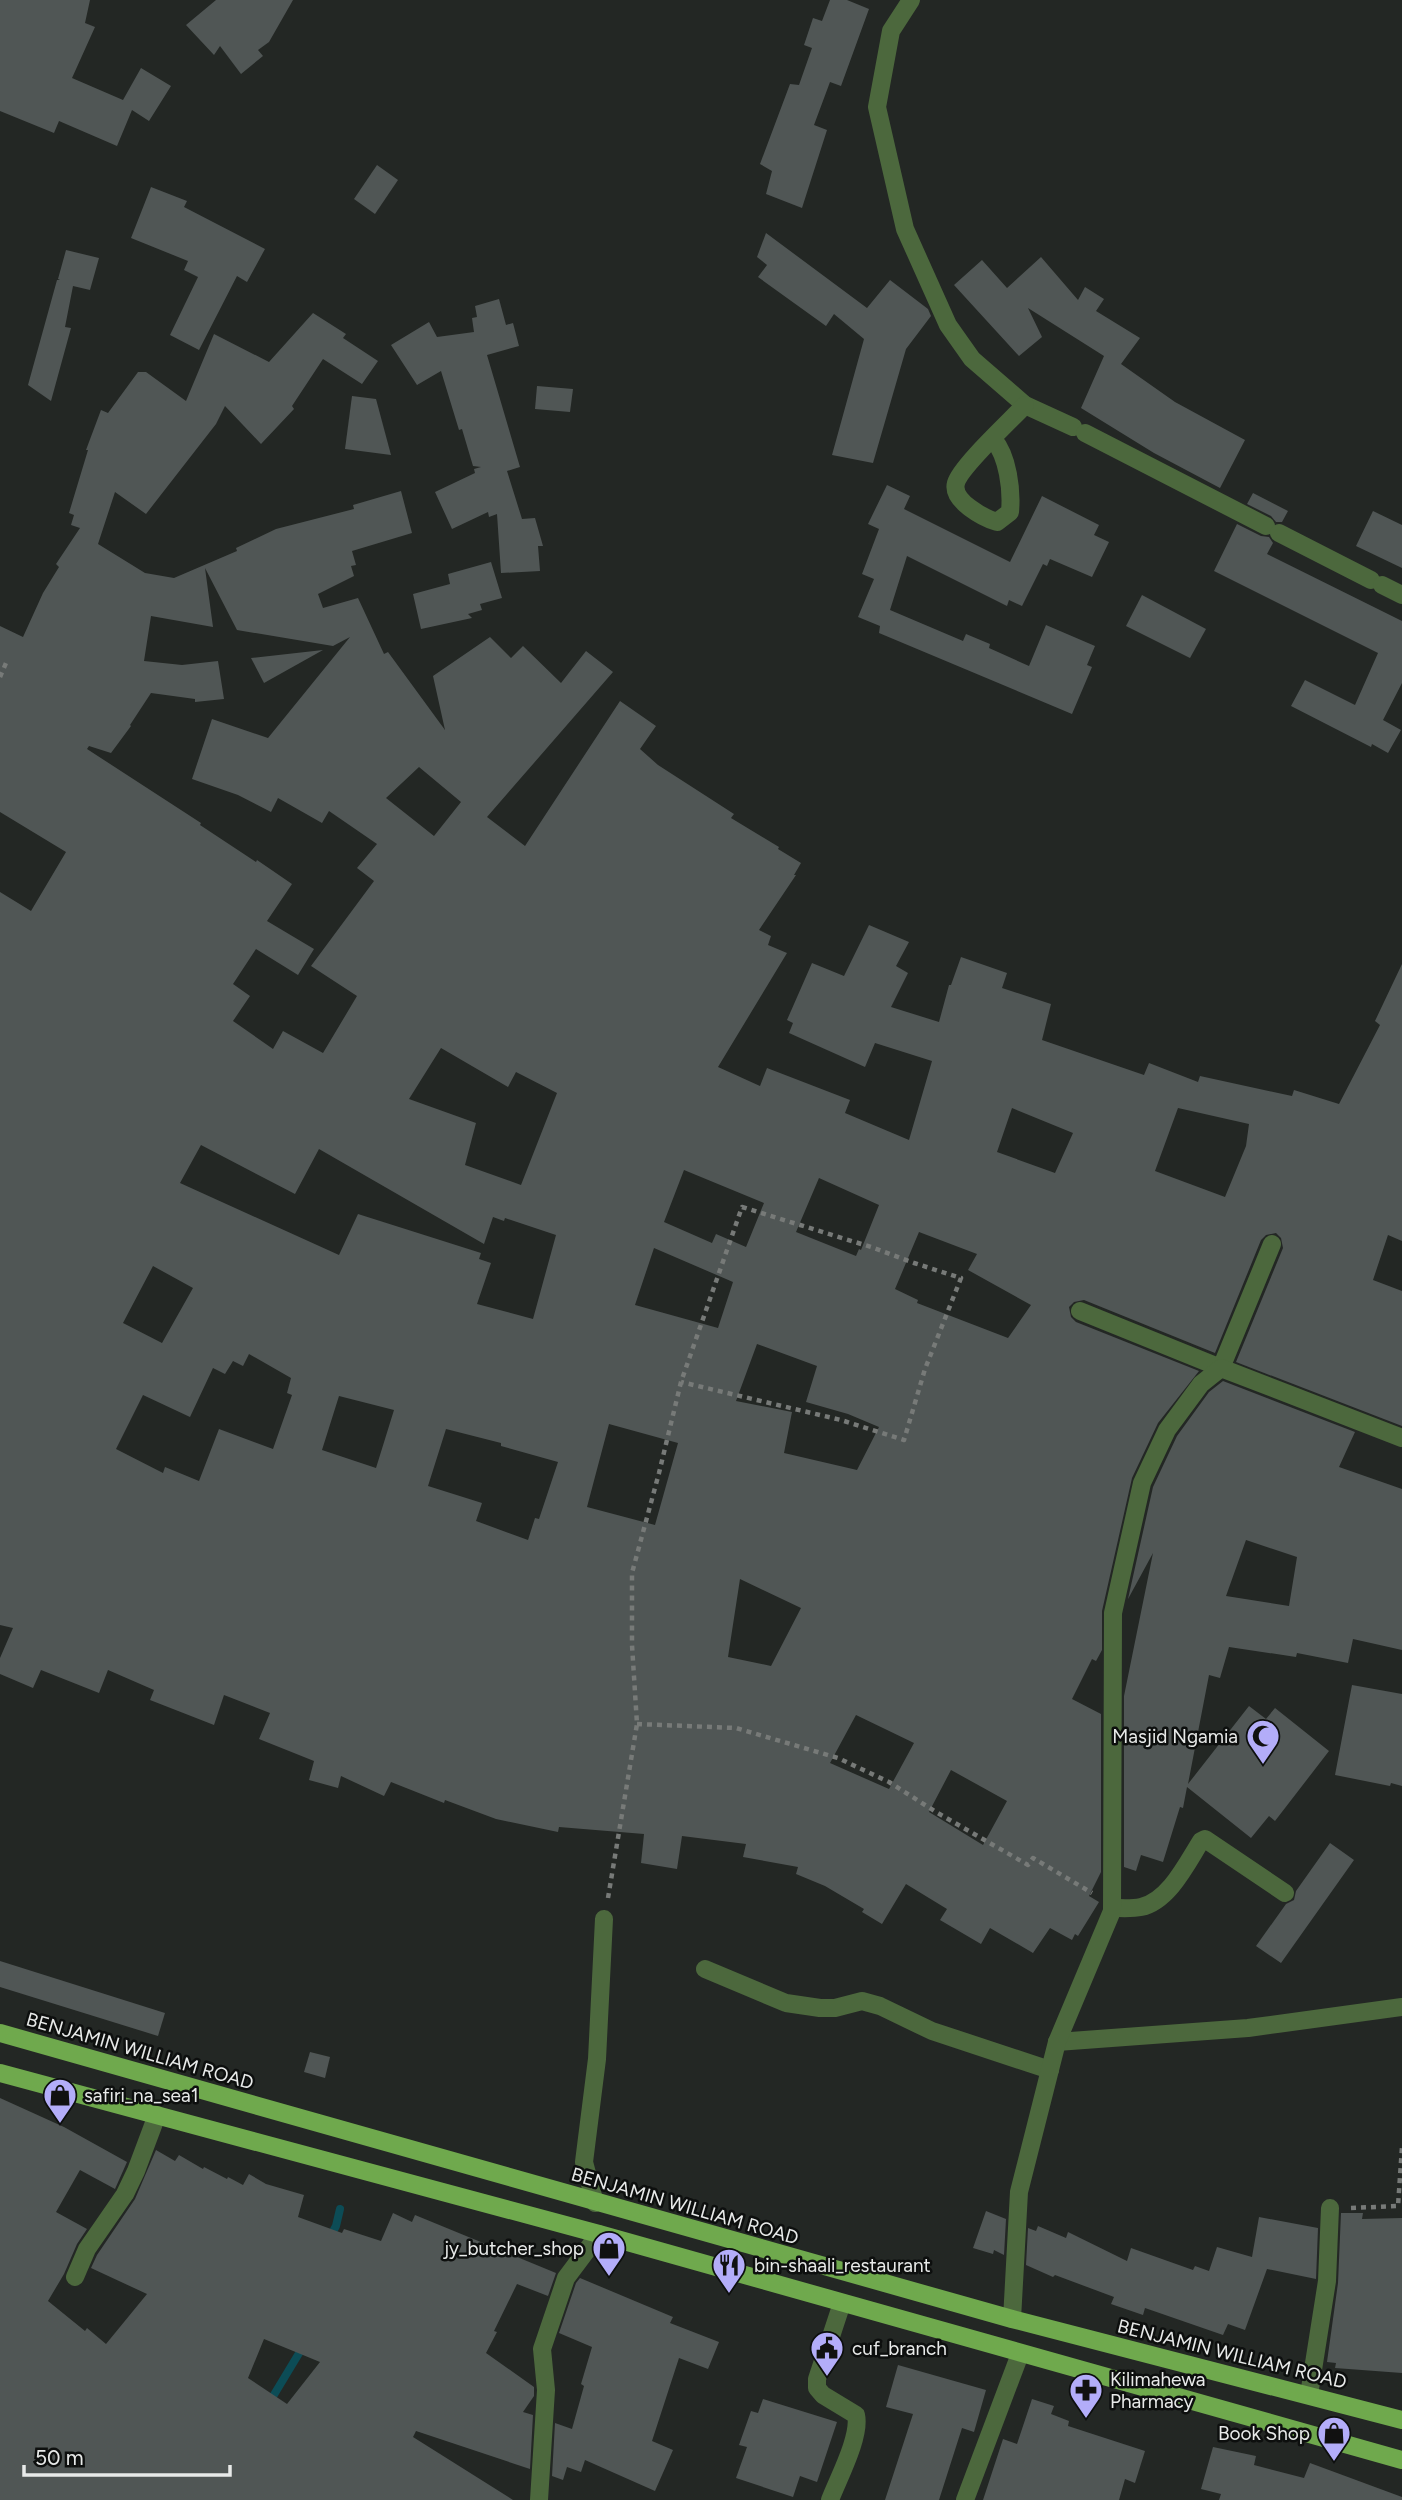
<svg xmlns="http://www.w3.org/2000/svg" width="1402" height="2500" viewBox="0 0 1402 2500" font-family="Figtree,sans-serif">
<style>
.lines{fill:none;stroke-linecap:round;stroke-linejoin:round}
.stream{stroke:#0c4c56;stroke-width:8}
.building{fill:#505655;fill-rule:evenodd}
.path{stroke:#777a78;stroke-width:4.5;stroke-dasharray:5 5;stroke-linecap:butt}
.minor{stroke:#4c683d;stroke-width:18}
.major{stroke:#6fa94d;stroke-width:18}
.labels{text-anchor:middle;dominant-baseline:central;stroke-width:5;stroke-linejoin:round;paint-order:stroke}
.poi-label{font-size:19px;fill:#e8eae9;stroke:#0d0f0e;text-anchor:start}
.street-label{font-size:19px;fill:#e8eae9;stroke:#0d0f0e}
</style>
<rect width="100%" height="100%" fill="#232724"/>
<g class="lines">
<g class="stream">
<path d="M329 2239 336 2226 340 2209"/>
<path d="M269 2403 304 2345"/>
</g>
</g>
<g class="building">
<path d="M0 0H90L85 23 95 27 72 78 123 100 141 68 171 86 149 121 132 110 117 146 59 121 54 133 0 111Z"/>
<path d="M216 0H293L269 42 258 50 263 56 241 74 220 46 214 55 186 25Z"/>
<path d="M830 0H847L869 9 841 86 830 82 814 125 827 130 802 208 766 194 772 171 760 164 790 84 799 85 812 48 804 45 813 18 822 21Z"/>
<path d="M377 165 398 180 375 214 354 199Z"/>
<path d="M151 187 187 201 184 207 265 249 247 282 237 276 199 350 170 335 198 277 184 270 188 261 131 238Z"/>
<path d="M766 233 867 308 890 280 928 309 931 316 906 349 873 463 832 455 864 339 834 314 826 326 758 277 767 265 757 257Z"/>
<path d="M66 250 99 258 90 290 73 286 65 327 71 328 51 401 28 385 57 280H60L58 279Z"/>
<path d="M1041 257 1078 300 1085 287 1104 299 1096 311 1140 338 1121 364 1175 402 1245 440 1220 488 1154 453 1081 408 1104 356 1028 308 1042 337 1019 356 954 285 982 260 1007 288Z"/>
<path d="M499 299 506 325 513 323 519 346 487 355 520 467 507 471 522 519 535 518 543 546H538L540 571 501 573 497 514 489 517 488 512 452 529 435 492 475 473 474 469 481 467 473 466 462 429 459 430 441 371 417 385 391 345 429 322 437 337 474 332 472 318 477 317 475 306Z"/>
<path d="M313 313 346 334 343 338 378 361 362 384 323 359 292 406 294 409 261 444 225 406 216 424 146 514 115 492 98 544 145 573 174 578 237 551 236 548 276 529 354 509 353 505 401 491 412 533 352 551 356 565 351 566 354 576 318 594 323 608 358 598 384 654 388 652 445 730 433 676 490 637 511 658 523 646 561 683 586 651 613 672 487 817 525 846 620 701 656 726 640 749 658 765 734 814 731 818 779 847 778 849 801 863 794 875H796L759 930 771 936 768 945 787 953 718 1067 760 1086 767 1068 850 1100 845 1113 909 1140 932 1061 875 1043 865 1067 789 1033 793 1023 787 1020 812 963 844 976 869 925 909 942 896 966 908 973 891 1007 939 1022 949 985H951L961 957 1007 973 1002 988 1051 1004 1042 1040 1144 1075 1149 1063 1198 1082 1200 1076 1292 1096 1294 1090 1339 1104 1380 1025 1375 1021 1402 964V1241L1388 1235 1373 1280 1402 1291V1426L1236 1362 1283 1248 1281 1238 1276 1233 1266 1235 1261 1240 1215 1353 1084 1300 1074 1302 1069 1307 1071 1317 1076 1322 1199 1371 1158 1423 1132 1478 1102 1611V1650L1096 1661 1092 1659 1072 1699 1101 1714V1872L1089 1896 1099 1902 1078 1936 1075 1934 1072 1940 1050 1928 1033 1953 990 1928 981 1944 940 1920 947 1909 906 1884 882 1924 862 1912 864 1909 825 1886 796 1874 798 1867 743 1857 746 1844 682 1836 677 1869 641 1863 644 1834 559 1827 558 1832 496 1819 445 1800 444 1803 391 1782 384 1796 341 1776 338 1788 309 1780 314 1761 259 1739 270 1713 224 1695 214 1725 150 1700 154 1690 108 1670 99 1693 41 1670 33 1688 0 1674V1658L13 1628 0 1625V892L31 911 66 852 0 812V626L23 637 43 593 59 567 56 564 80 528 71 525 74 515 69 513 88 450H86L101 410 108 413 138 372H146L186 401 214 334 269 362ZM205 568 237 630 333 646 350 637 268 738 212 719 192 779 238 795 271 812 278 798 322 823 329 811 377 844 357 868 374 881 311 966 357 996 323 1053 283 1031 273 1049 233 1021 250 996 233 984 256 949 298 975 314 949 267 921 292 884 257 860 256 862 200 825 201 823 87 749 89 746 111 753 131 726 130 725 151 693 195 699V702L224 699 218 661 182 665 144 661 151 616 213 627ZM419 767 461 802 434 836 386 798ZM441 1048 508 1087 516 1072 557 1093 521 1185 465 1165 476 1123 409 1099ZM1012 1108 1073 1133 1055 1173 997 1152ZM1178 1108 1249 1124 1246 1146 1225 1197 1155 1171ZM201 1145 295 1194 319 1149 484 1244 493 1217 504 1221 505 1218 556 1235 533 1319 477 1304 491 1263 479 1259 481 1253 358 1214 339 1255 180 1183ZM684 1170 764 1203 746 1247 716 1234 712 1243 664 1222ZM819 1178 879 1205 861 1250 859 1249 856 1256 796 1232ZM919 1232 977 1254 968 1270 1031 1305 1008 1338 917 1303 918 1300 895 1289ZM654 1248 733 1282 718 1328 635 1305ZM153 1266 193 1288 162 1343 123 1323ZM757 1344 817 1366 806 1402 848 1414 879 1427 857 1470 784 1453 792 1412 736 1401ZM249 1354 291 1378 287 1393 292 1395 273 1449 219 1429 199 1481 165 1467 163 1473 116 1449 143 1395 190 1417 213 1368 225 1374 233 1361 243 1366ZM339 1396 394 1410 376 1468 322 1450ZM609 1424 678 1443 655 1525 587 1507ZM446 1429 501 1443V1446L558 1462 539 1519 535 1518 528 1540 476 1521 482 1503 428 1486ZM740 1579 801 1608 771 1666 728 1657ZM856 1715 914 1743 889 1789 830 1763ZM951 1770 1007 1801 983 1845 929 1812Z"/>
<path d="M537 386 573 389 570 412 535 409Z"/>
<path d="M352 396 376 399 391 455 345 449Z"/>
<path d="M887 485 910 496 904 509 1010 562 1042 496 1099 525 1094 535 1109 542 1092 577 1050 559 1047 566 1043 564 1022 606 1009 600 1007 606 907 556 890 610 963 641 966 634 990 644 989 648 1029 666 1046 625 1095 646 1087 665 1092 667 1072 714 879 633 880 626 858 617 874 579 862 574 879 529 868 524Z"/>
<path d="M1253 493 1288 511 1282 522H1276L1271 516 1247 504Z"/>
<path d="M1373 511 1402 525V568L1356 546Z"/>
<path d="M1237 524 1261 536 1269 537 1273 543 1267 554 1402 621V683L1383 720 1401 730 1388 753 1372 744 1371 747 1291 706 1305 680 1355 705 1378 653 1214 571Z"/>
<path d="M491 562 502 598 480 604 482 610 468 614 472 618 421 629 413 594 450 584 448 574Z"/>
<path d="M1142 595 1206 629 1190 658 1126 626Z"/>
<path d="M323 650 264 683 251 658Z"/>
<path d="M1223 1381 1355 1432 1339 1467 1402 1489V1650L1353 1639 1348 1663 1297 1653 1296 1657 1229 1647 1220 1678 1209 1675 1188 1784 1249 1706 1266 1719 1275 1708 1329 1751 1275 1821 1269 1816 1251 1838 1187 1787 1183 1808 1180 1807 1163 1862 1141 1855 1136 1871 1124 1867V1696L1153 1553 1128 1599 1153 1487 1177 1436 1209 1392ZM1246 1540 1297 1557 1289 1606 1226 1596Z"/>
<path d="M1352 1685 1402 1694V1786L1391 1783 1390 1786 1335 1775Z"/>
<path d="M1330 1843 1354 1860 1281 1963 1256 1946 1286 1904 1294 1900 1296 1891Z"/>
<path d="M0 1961 165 2013 158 2036 0 1987Z"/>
<path d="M310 2052 330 2057 325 2078 304 2072Z"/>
<path d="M0 2098 64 2127 127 2162 115 2189 80 2170 56 2212 87 2229 77 2244 64 2274 48 2301 85 2331 87 2328 106 2344 147 2294 91 2268 97 2255 135 2199 156 2150 175 2161 179 2155 203 2169 204 2167 227 2179 228 2177 243 2185 249 2174 266 2184 304 2195 298 2217 342 2233 344 2229 381 2241 393 2213 412 2222 415 2215 556 2273 548 2296 517 2284 494 2331 497 2332 486 2353 534 2387V2396L523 2412 533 2415 530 2469 416 2431 413 2437 513 2500H0ZM264 2339 320 2362 287 2404 248 2378Z"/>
<path d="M986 2211 1006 2219 1004 2255 994 2250 993 2254 973 2248Z"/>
<path d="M1341 2213H1363L1362 2219 1402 2218V2373L1335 2368 1336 2363 1327 2362 1338 2283Z"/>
<path d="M1259 2217 1318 2228 1316 2279 1267 2269 1245 2330 1228 2324 1223 2335 1145 2308 1143 2315 1111 2304 1114 2297 1055 2275 1053 2277 1026 2265 1028 2228 1036 2231 1038 2226 1066 2238 1068 2232 1127 2261 1131 2248 1193 2270 1195 2266 1209 2271 1217 2247 1252 2257Z"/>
<path d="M580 2278 673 2317 670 2323 719 2342 708 2369 679 2358 652 2441 673 2450 655 2491 585 2460 581 2472 567 2467 563 2480 552 2476 555 2423 572 2429 584 2386 581 2384 592 2347 559 2333 576 2283Z"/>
<path d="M898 2365 986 2390 974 2432 962 2428 939 2500H885L913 2414 886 2407Z"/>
<path d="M763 2399 837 2422 817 2482 800 2476 793 2497 736 2478 747 2447 739 2445 751 2411 758 2413Z"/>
<path d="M1032 2399 1054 2406 1051 2414 1069 2421 1068 2426 1145 2451 1135 2483 1125 2479 1119 2500H983L1003 2439 1017 2444Z"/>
<path d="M1213 2447 1256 2456 1254 2465 1304 2478 1310 2463 1402 2497V2500H1219L1221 2494 1201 2489Z"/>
</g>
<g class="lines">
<g class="path">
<path d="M0 677 6 663"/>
<path d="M637 1724 736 1728 838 1758 889 1782 936 1812 1028 1865 1033 1858 1092 1893"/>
<path d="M608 1898 637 1724 632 1645V1573L659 1473 681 1382 742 1207 871 1247 914 1263 961 1278 925 1369 904 1440 841 1420 681 1382"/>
<path d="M1351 2208 1398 2206 1402 2147"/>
</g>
<g class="minor">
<path d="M911 0 891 31 877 107 905 229 948 325 972 359 1025 405 1073 427"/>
<path d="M1085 433 1266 526"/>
<path d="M993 439C1008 456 1012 490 1010 512L997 522C984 518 951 501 956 483 960 467 1011 420 1025 405"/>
<path d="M1279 533 1371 580"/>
<path d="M1382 585 1402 595"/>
<path d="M1080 1311 1221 1368 1272 1244"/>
<path d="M1112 1908C1121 1908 1132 1909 1141 1907 1169 1901 1187 1863 1201 1841L1205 1839 1285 1893"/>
<path d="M705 1969 786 2003 820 2008H835L862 2001 880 2006 932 2031 1050 2070"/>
<path d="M1057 2042 1248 2028 1402 2007"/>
<path d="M595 2203 584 2162 597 2059 604 1919"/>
<path d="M75 2277 87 2249 125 2194 136 2171 157 2115"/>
<path d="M1012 2319 1019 2192 1057 2042 1112 1911 1113 1613 1142 1483 1167 1430 1201 1384 1221 1368 1402 1438"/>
<path d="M1309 2395 1327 2281 1330 2208"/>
<path d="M539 2500 546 2390 542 2349 566 2278 599 2234"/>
<path d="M830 2500C838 2479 861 2436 856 2415L823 2395 817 2388V2379L842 2303"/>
<path d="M965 2500 1020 2354"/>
</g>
<g class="major">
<path d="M0 2033 1012 2319 1402 2420"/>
<path d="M0 2073 599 2234 1402 2460"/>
</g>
</g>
<defs>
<symbol id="mosque-pin" viewBox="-11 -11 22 30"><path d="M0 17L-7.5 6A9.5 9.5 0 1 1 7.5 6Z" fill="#b3adf9" stroke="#0d0f0e"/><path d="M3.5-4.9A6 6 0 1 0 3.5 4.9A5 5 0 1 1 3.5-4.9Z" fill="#111"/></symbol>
<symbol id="shop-pin" viewBox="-11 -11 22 30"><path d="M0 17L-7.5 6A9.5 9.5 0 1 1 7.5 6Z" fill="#b3adf9" stroke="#0d0f0e"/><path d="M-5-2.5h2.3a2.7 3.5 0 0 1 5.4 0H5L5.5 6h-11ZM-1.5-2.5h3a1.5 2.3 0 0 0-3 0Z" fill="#111"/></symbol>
<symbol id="restaurant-pin" viewBox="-11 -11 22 30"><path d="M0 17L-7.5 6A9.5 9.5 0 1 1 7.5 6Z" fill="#b3adf9" stroke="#0d0f0e"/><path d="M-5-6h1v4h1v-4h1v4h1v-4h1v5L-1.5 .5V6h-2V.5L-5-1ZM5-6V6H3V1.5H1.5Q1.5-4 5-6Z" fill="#111"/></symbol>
<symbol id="civic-pin" viewBox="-11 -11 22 30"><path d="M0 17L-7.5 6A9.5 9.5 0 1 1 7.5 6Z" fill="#b3adf9" stroke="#0d0f0e"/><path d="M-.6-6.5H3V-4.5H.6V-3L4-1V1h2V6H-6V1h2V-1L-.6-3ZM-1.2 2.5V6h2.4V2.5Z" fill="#111"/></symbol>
<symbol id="pharmacy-pin" viewBox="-11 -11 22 30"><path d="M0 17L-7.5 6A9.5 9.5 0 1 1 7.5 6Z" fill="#b3adf9" stroke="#0d0f0e"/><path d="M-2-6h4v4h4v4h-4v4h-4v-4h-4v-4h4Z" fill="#111"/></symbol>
</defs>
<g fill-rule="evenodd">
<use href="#mosque-pin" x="1244" y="1717" width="38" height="52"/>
<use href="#shop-pin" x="41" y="2076" width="38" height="52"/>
<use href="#shop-pin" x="590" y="2229" width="38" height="52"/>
<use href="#restaurant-pin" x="710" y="2246" width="38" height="52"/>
<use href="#civic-pin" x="808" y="2329" width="38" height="52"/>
<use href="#pharmacy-pin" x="1067" y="2371" width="38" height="52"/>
<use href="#shop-pin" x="1315" y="2414" width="38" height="52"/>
</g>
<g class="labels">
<g class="poi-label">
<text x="1238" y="1736" text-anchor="end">Masjid Ngamia</text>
<text x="84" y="2095">safiri_na_sea1</text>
<text x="584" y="2248" text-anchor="end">jy_butcher_shop</text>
<text x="754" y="2265">bin-shaali_restaurant</text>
<text x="852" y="2348">cuf_branch</text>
<text x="1110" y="2379">Kilimahewa<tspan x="1110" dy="22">Pharmacy</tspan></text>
<text x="1310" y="2433" text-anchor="end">Book Shop</text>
</g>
<g class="street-label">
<text transform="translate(140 2051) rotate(16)">BENJAMIN WILLIAM ROAD</text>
<text transform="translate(685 2206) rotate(16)">BENJAMIN WILLIAM ROAD</text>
<text transform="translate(1232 2354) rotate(14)">BENJAMIN WILLIAM ROAD</text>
</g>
</g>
<path d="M24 2465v10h206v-10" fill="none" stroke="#e8eae9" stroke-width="3.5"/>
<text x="35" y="2465" font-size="21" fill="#e8eae9" stroke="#0d0f0e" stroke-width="5" paint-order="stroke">50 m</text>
</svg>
